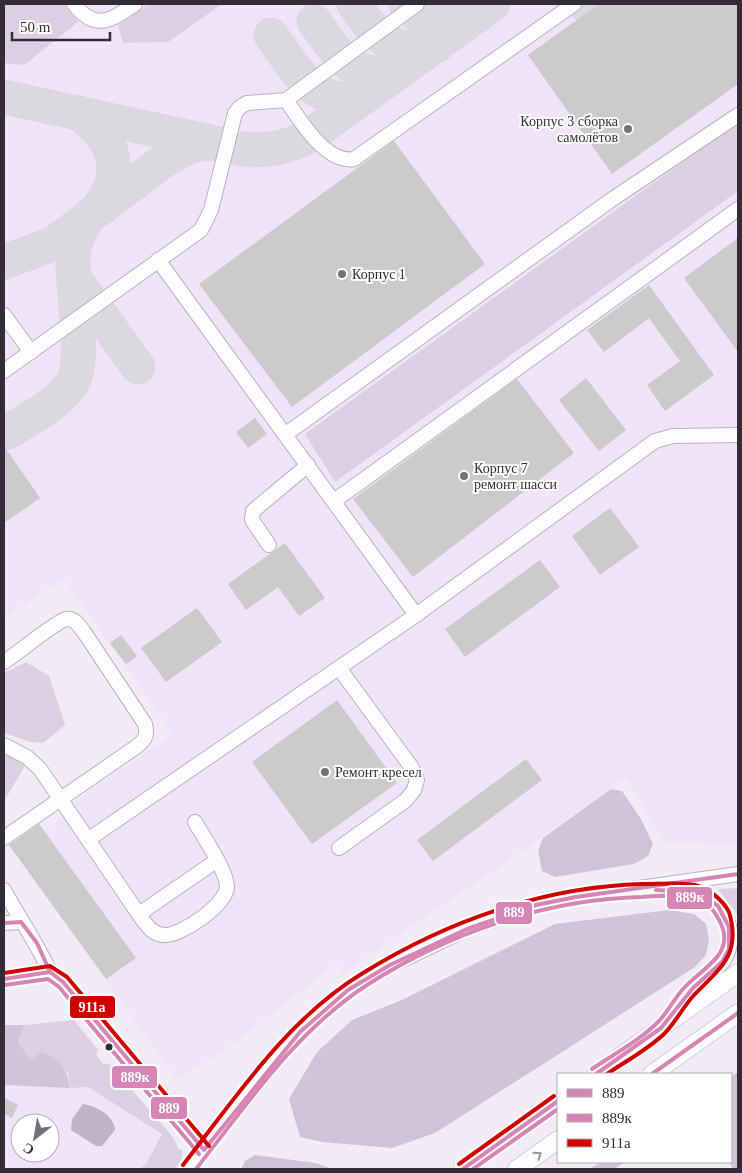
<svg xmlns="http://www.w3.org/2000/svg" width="742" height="1173" viewBox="0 0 742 1173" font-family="Georgia,serif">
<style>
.built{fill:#f0e4fa;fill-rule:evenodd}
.green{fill:#dad0e2}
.forest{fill:#cfc3d8}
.water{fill:#bfb3ca}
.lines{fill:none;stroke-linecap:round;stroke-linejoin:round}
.taxiway{stroke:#dcd8df;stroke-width:35}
.building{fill:#cbc9c9}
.minor-casing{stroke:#b6b1ba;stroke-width:16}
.major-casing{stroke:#b6b1ba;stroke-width:19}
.minor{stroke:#fdfcfe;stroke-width:14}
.major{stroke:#fdfcfe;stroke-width:18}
.bus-1-casing{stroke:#fff;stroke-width:8}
.bus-2-casing{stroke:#fff;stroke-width:8}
.bus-3-casing{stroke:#fff;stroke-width:8}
.bus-1{stroke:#d684b3;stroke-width:4}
.bus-2{stroke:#d684b3;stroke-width:4}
.bus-3{stroke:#d00000;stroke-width:4}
.oneway{stroke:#97949a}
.poi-dot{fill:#756f79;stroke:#fff;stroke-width:2}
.bus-dot{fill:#312c35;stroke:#fff;stroke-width:2}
.labels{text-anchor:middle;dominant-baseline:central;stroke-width:4;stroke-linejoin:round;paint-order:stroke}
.poi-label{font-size:14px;fill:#312c35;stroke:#fff;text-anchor:start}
.line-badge{stroke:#fff;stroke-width:2}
.badge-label{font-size:14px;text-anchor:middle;font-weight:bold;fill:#fff}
</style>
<rect width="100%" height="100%" fill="#f2ecf7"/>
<g class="built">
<path d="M4 4H738V845L665 843 626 778 488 875 343 973 336 964 236 1042 180 1078 175 1077 8 844 38 822 44 830 78 807 74 801 173 734 63 578 4 619Z"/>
<path d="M4 1085 88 1087 162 1134 146 1164 140 1169H4ZM20 1123H50V1153H20Z"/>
</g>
<g class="green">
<path d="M4 4H65L78 22 24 65 4 63Z"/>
<path d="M148 4H222L168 42 123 43 118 25Z"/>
<path d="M738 122V191L335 482 305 434Z"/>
<path d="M26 662 49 676 65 725 43 743 31 742 4 733V673Z"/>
<path d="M4 753 26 764 4 801Z"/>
<path d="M738 888V915L718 889Z"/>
<path d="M74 1020 98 1050 96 1055 103 1064H109L173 1137 179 1150 182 1149V1158L175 1169H140L146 1164 162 1134 88 1087 70 1088 68 1073 31 1061 18 1042 24 1025Z"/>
</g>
<g class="forest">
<path d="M611 789 622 791 641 819 653 844 648 856 634 864 555 877 542 871 538 850 543 838Z"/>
<path d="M669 910 694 914 706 924 709 939 706 955 695 967 435 1133 392 1148 322 1142 300 1137 289 1099 317 1052 352 1020 402 1000 555 924Z"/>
<path d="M4 1025H24L18 1042 31 1061 41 1052C60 1059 67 1068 70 1088L4 1085Z"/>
<path d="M738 1072V1169H733L729 1162 731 1077Z"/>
<path d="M255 1155 315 1163 328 1167 327 1169H241L245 1161Z"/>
<path d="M601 1162H625L614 1169H589Z"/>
</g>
<path class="water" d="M83 1104C96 1106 114 1115 115 1130L102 1146H96L71 1130 72 1119Z"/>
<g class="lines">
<g class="taxiway">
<path d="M354 4C377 38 392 55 436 46L447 24 449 4"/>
<path d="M406 4C423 23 444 27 468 20"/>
<path d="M585 4 587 6"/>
<path d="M314 21C342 60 353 84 406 67"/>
<path d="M271 35C295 69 321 117 370 92"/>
<path d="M4 97 243 149C269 152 289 147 311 135L493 4"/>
<path d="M78 113C115 138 127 174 96 211"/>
<path d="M4 262 53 244 165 160C180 151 194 142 213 143"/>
<path d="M74 274 77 282 138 367"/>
<path d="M8 432C30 418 57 405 72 383 87 361 71 287 73 257 73 241 81 228 90 215"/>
</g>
</g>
<g class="building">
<path d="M599 4H738V84L612 174 528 55Z"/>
<path d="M394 141 485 264 292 407 199 284Z"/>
<path d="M738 238V352L684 278Z"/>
<path d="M649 285 714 375 665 411 647 385 680 361 649 318 604 352 587 330Z"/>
<path d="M586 378 626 430 599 451 559 400Z"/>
<path d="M517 379 574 453 413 577 353 499Z"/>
<path d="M255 418 267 434 248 448 236 432Z"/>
<path d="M4 446 40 498 4 523Z"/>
<path d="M610 508 639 547 600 575 572 536Z"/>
<path d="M285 543 325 598 299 616 278 587 246 610 228 584Z"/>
<path d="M540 560 560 587 465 657 445 629Z"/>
<path d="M197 608 222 642 166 682 141 648Z"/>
<path d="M121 635 137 656 126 664 110 643Z"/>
<path d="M337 700 397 783 312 844 252 762Z"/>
<path d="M526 759 542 780 433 861 417 840Z"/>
<path d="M39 824 136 958 106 979 9 845Z"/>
<path d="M4 1098 18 1105 12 1118 4 1114Z"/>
</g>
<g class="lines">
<defs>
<g id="minor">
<path d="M74 4C95 32 112 20 135 4"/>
<path d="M286 100C300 120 326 164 354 159L574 4"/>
<path d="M158 260 416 615 655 441 673 436 738 435"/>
<path d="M4 315 31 352"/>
<path d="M4 371 201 230 211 210 235 113 240 107 247 103 286 100 417 4"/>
<path d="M286 434 611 200 738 115"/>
<path d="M334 501 738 209"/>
<path d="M269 545 252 520 253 511 308 465"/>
<path d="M4 662C17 654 55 622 66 619 74 617 80 627 84 632L145 724C148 736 145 740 136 747L4 838"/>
<path d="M339 668 412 768 417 780 414 790 406 800 339 848"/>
<path d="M4 745 27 757 40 769 142 919C148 927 153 934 163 935 180 937 226 905 227 887 227 871 203 836 195 822"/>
<path d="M89 839 416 615"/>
<path d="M4 890C19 918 37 943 50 972"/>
<path d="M668 891C677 891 687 890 695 892 724 899 740 934 724 960 716 972 702 979 692 988 683 997 676 1008 668 1019"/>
<path d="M139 914 216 861"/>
<path d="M4 923 21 922"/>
<path d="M4 979 50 972 63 982 204 1150"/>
<path d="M188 1169 300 1032 334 1001 367 977 467 929 536 905 576 897 738 874"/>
</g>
<g id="major">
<path d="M596 1074 738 973"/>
<path d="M652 1074 738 1013"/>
<path d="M463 1169 558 1101"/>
<path d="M517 1169 558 1140"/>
</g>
</defs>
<use href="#minor" class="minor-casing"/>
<use href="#major" class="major-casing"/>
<use href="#minor" class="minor"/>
<use href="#major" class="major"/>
<defs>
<g id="bus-1">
<path d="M4 923 21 922 37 943 50 972"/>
<path d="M4 979 50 972 63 982 204 1150 300 1032 348 990 390 965 467 929 536 905 576 897 738 874"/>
<path d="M596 1074 661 1028 693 988 722 962 729 949V927L718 906 696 892 656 890"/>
<path d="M652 1074 738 1013"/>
<path d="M463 1169 558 1101"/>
</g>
<g id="bus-2">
<path d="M5 985 48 979 59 987 199 1154"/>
<path d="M196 1169C248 1103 296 1031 367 985 448 933 546 899 642 897 658 896 677 894 692 898 703 900 713 908 718 918 739 953 703 967 683 989 674 999 668 1012 658 1022 639 1041 614 1054 592 1069"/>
<path d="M473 1169 558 1109"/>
</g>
<g id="bus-3">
<path d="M4 973 50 966 67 977 209 1146"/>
<path d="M459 1164 554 1096"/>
<path d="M183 1165C237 1096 287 1019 363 973 447 921 543 887 642 884 659 884 678 882 695 885 709 889 722 899 729 912 742 955 719 969 694 995 683 1007 676 1022 664 1034 647 1050 626 1061 607 1074"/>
</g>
</defs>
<use href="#bus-1" class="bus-1-casing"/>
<use href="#bus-2" class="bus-2-casing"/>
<use href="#bus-3" class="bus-3-casing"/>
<use href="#bus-1" class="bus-1"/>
<use href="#bus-2" class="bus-2"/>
<use href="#bus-3" class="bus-3"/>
</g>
<defs><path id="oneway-chevron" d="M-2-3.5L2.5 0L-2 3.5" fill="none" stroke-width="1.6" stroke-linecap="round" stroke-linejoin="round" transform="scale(1.25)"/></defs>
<use class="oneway" href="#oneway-chevron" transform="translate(538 1155) rotate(-35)"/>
<g class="poi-dot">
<circle cx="628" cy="129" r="5"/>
<circle cx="342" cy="274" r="5"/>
<circle cx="464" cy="476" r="5"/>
<circle cx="325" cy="772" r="5"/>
</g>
<circle class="bus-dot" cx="109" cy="1047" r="4.5"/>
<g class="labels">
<g class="poi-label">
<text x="618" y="121" text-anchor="end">Корпус 3 сборка<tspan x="618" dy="16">самолётов</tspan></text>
<text x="352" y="274">Корпус 1</text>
<text x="474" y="468">Корпус 7<tspan x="474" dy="16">ремонт шасси</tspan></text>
<text x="335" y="772">Ремонт кресел</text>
</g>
</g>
<g class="line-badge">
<rect x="666" y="886" width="47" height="24" rx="5" fill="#d684b3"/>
<rect x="495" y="901" width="38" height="24" rx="5" fill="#d684b3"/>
<rect x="69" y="995" width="47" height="24" rx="5" fill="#d00000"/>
<rect x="111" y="1065" width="47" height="24" rx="5" fill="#d684b3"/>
<rect x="150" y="1096" width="38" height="24" rx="5" fill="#d684b3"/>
</g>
<g class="badge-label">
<text x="690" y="902">889к</text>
<text x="514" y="917">889</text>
<text x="92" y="1012">911а</text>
<text x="135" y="1082">889к</text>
<text x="169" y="1113">889</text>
</g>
<rect width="742" height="1173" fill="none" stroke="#312c35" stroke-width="10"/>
<rect x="557" y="1073" width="175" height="90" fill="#ffffff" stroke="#adabae"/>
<rect x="567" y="1089" width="25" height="8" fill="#d684b3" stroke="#adabae"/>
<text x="602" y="1098" font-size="15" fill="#312c35">889</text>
<rect x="567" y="1114" width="25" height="8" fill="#d684b3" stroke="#adabae"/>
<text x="602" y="1123" font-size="15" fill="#312c35">889к</text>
<rect x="567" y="1139" width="25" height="8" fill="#d00000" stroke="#adabae"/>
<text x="602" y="1148" font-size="15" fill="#312c35">911а</text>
<g transform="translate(35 1138) rotate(211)"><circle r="24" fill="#ffffff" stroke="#adabae"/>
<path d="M0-4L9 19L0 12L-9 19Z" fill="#756f79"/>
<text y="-8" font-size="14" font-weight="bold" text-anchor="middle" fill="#312c35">С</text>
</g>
<path d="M12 32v8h98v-8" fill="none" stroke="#312c35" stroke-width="2.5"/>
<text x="20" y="32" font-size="15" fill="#312c35" stroke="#ffffff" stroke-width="4" paint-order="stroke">50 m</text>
</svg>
